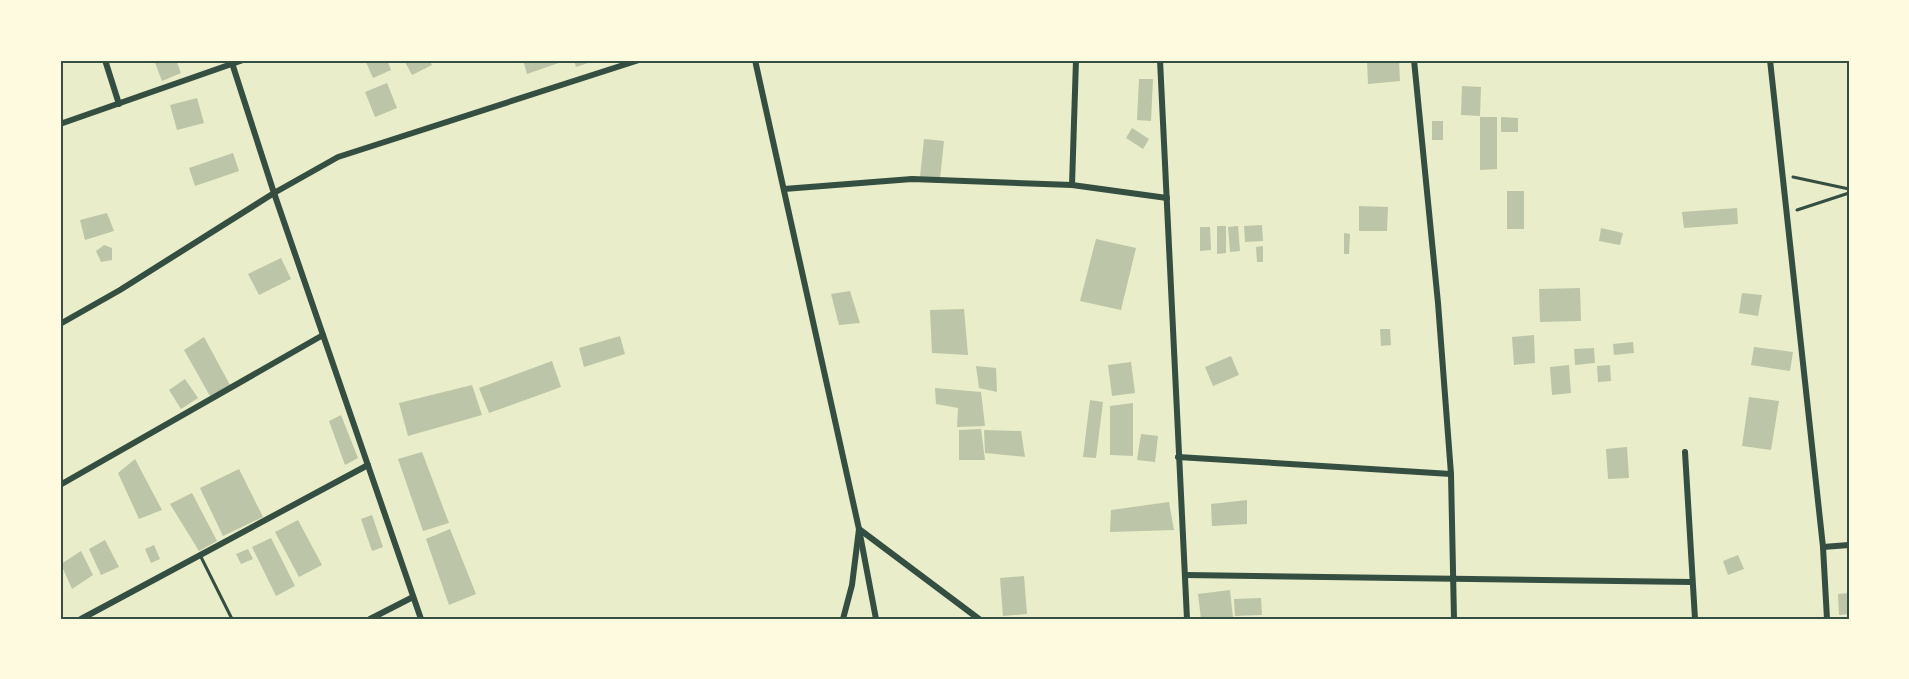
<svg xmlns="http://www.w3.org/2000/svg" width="1909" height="679" viewBox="0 0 1909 679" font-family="'Varela Round',sans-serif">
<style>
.building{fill:#bcc5a7}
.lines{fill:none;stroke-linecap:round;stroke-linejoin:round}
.path{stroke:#344e41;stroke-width:3}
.service{stroke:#344e41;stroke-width:3}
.minor{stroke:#344e41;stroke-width:6}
.neatline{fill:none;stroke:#344e41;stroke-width:2}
</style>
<rect width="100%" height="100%" fill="#e9edc9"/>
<g class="building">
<path d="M154 60H176L181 73 162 81Z"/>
<path d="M365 60H387L391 70 373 78Z"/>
<path d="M404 60H429L432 65 412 75Z"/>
<path d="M523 60H567L527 74Z"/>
<path d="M574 60H597L576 67Z"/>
<path d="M1367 60H1399L1400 81 1368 84Z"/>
<path d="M1139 79H1153L1151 121 1137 120Z"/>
<path d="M387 83 397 108 375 117 365 92Z"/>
<path d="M1462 86 1481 87 1480 116 1461 115Z"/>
<path d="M197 98 204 123 177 130 170 105Z"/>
<path d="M1480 117H1497V169L1480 170Z"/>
<path d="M1501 117 1518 118V132H1501Z"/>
<rect x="1432" y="121" width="11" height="19"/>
<path d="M1132 128 1149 139 1143 149 1126 138Z"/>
<path d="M924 139 944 141 940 179 920 177Z"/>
<path d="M233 153 239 171 195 186 189 168Z"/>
<rect x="1507" y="191" width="17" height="38"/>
<path d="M1359 206 1388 207 1387 231H1359Z"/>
<path d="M1737 208 1738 224 1684 228 1682 212Z"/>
<path d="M107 213 114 231 85 240 80 220Z"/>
<path d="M1262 225 1263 241 1245 242 1244 226Z"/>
<path d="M1217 226H1226V253L1217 254Z"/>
<path d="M1238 226 1240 251 1230 252 1228 227Z"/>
<path d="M1200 227H1210L1211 250 1200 251Z"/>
<path d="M1601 228 1623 233 1620 245 1599 241Z"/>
<path d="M1344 233 1350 234 1349 254H1344Z"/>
<path d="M1096 239 1136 248 1121 310 1080 301Z"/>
<path d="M104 245 112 248V260L101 262 96 251Z"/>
<path d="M1263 246V262H1257L1256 247Z"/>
<path d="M281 258 291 279 259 295 248 274Z"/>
<path d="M1580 288 1581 321 1540 322 1539 289Z"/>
<path d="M850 291 860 323 839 325 831 294Z"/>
<path d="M1742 293 1762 295 1758 316 1739 313Z"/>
<path d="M964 309 968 355 932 353 930 310Z"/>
<path d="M1380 329H1390L1391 345 1381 346Z"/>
<path d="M1534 335 1535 363 1514 365 1512 337Z"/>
<path d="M620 336 625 354 584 367 579 348Z"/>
<path d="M204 337 230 385 210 396 184 350Z"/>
<path d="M1633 342 1634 353 1614 355 1613 344Z"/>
<path d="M1754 347 1793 352 1790 371 1751 365Z"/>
<path d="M1594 348 1595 363 1575 365 1574 349Z"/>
<path d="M1231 356 1239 375 1213 386 1205 367Z"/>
<path d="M552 361 561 387 489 413 479 388Z"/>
<path d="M1131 362 1135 393 1112 396 1108 365Z"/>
<path d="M1569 365 1571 393 1552 395 1550 367Z"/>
<path d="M1610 365 1611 381 1598 382 1597 366Z"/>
<path d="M976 366 996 368 997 392 979 388Z"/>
<path d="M185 379 198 398 181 409 169 390Z"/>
<path d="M472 385 482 415 408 436 399 403Z"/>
<path d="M935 388 981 392 985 426 957 427 958 408 936 404Z"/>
<path d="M1749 397 1779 401 1771 450 1742 446Z"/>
<path d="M1090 400 1103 402 1096 458 1083 457Z"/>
<path d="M1133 403V456L1110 455V406Z"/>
<path d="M341 415 358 458 345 465 329 421Z"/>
<path d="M981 429 985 460H959V430Z"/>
<path d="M984 430 1021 431 1025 457 985 453Z"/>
<path d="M1141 434 1158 436 1155 462 1137 460Z"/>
<path d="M1627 447 1629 478 1608 479 1606 449Z"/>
<path d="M422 452 449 523 423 531 398 459Z"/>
<path d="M135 459 162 510 139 519 118 473Z"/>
<path d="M239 469 263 517 223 536 200 488Z"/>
<path d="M192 493 217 541 199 551 170 504Z"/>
<path d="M1247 500V524L1212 526 1211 504Z"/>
<path d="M1169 502 1174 530 1110 532 1111 510Z"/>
<path d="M372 515 383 547 372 551 361 519Z"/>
<path d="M298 520 322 565 299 577 275 532Z"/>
<path d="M450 529 476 594 449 605 426 539Z"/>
<path d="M271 538 295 586 276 596 252 547Z"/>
<path d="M105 540 119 567 101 575 89 549Z"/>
<path d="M154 545 160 559 151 563 145 549Z"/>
<path d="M248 549 253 559 241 564 236 554Z"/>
<path d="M81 551 93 575 72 589 61 564Z"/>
<path d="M1738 555 1744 569 1728 575 1723 561Z"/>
<path d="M1024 576 1027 614 1003 616 1000 578Z"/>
<path d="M1230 590 1233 618 1201 619 1198 594Z"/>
<path d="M1849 593V614L1839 615 1838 594Z"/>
<path d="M1261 598 1262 615 1235 616 1234 599Z"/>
</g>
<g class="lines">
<g class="path">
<path d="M1793 177 1849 189"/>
<path d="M1797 210 1849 193"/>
</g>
<path class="service" d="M200 555 232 619"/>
<g class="minor">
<path d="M105 60 119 104"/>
<path d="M231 60 274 193 421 619"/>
<path d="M755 60 859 529 876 619"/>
<path d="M1160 60 1187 619"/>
<path d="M1414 60 1438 303 1451 474 1454 619"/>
<path d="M1770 60 1823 547 1827 619"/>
<path d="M60 124 243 60"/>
<path d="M1072 185 1076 60"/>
<path d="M784 189 912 179 1072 185 1167 198"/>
<path d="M60 324 120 290 274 193 338 157 639 60"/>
<path d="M1685 452 1695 619"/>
<path d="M1178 457 1451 474"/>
<path d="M60 485 323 335"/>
<path d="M1823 547 1849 545"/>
<path d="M1185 575 1692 582"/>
<path d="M81 619 368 465"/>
<path d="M370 619 413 597"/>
<path d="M843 619 852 585 859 529 979 619"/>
</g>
</g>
<rect width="1909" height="679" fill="none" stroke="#fefae0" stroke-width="123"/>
<rect x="62" y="62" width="1786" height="556" class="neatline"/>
</svg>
